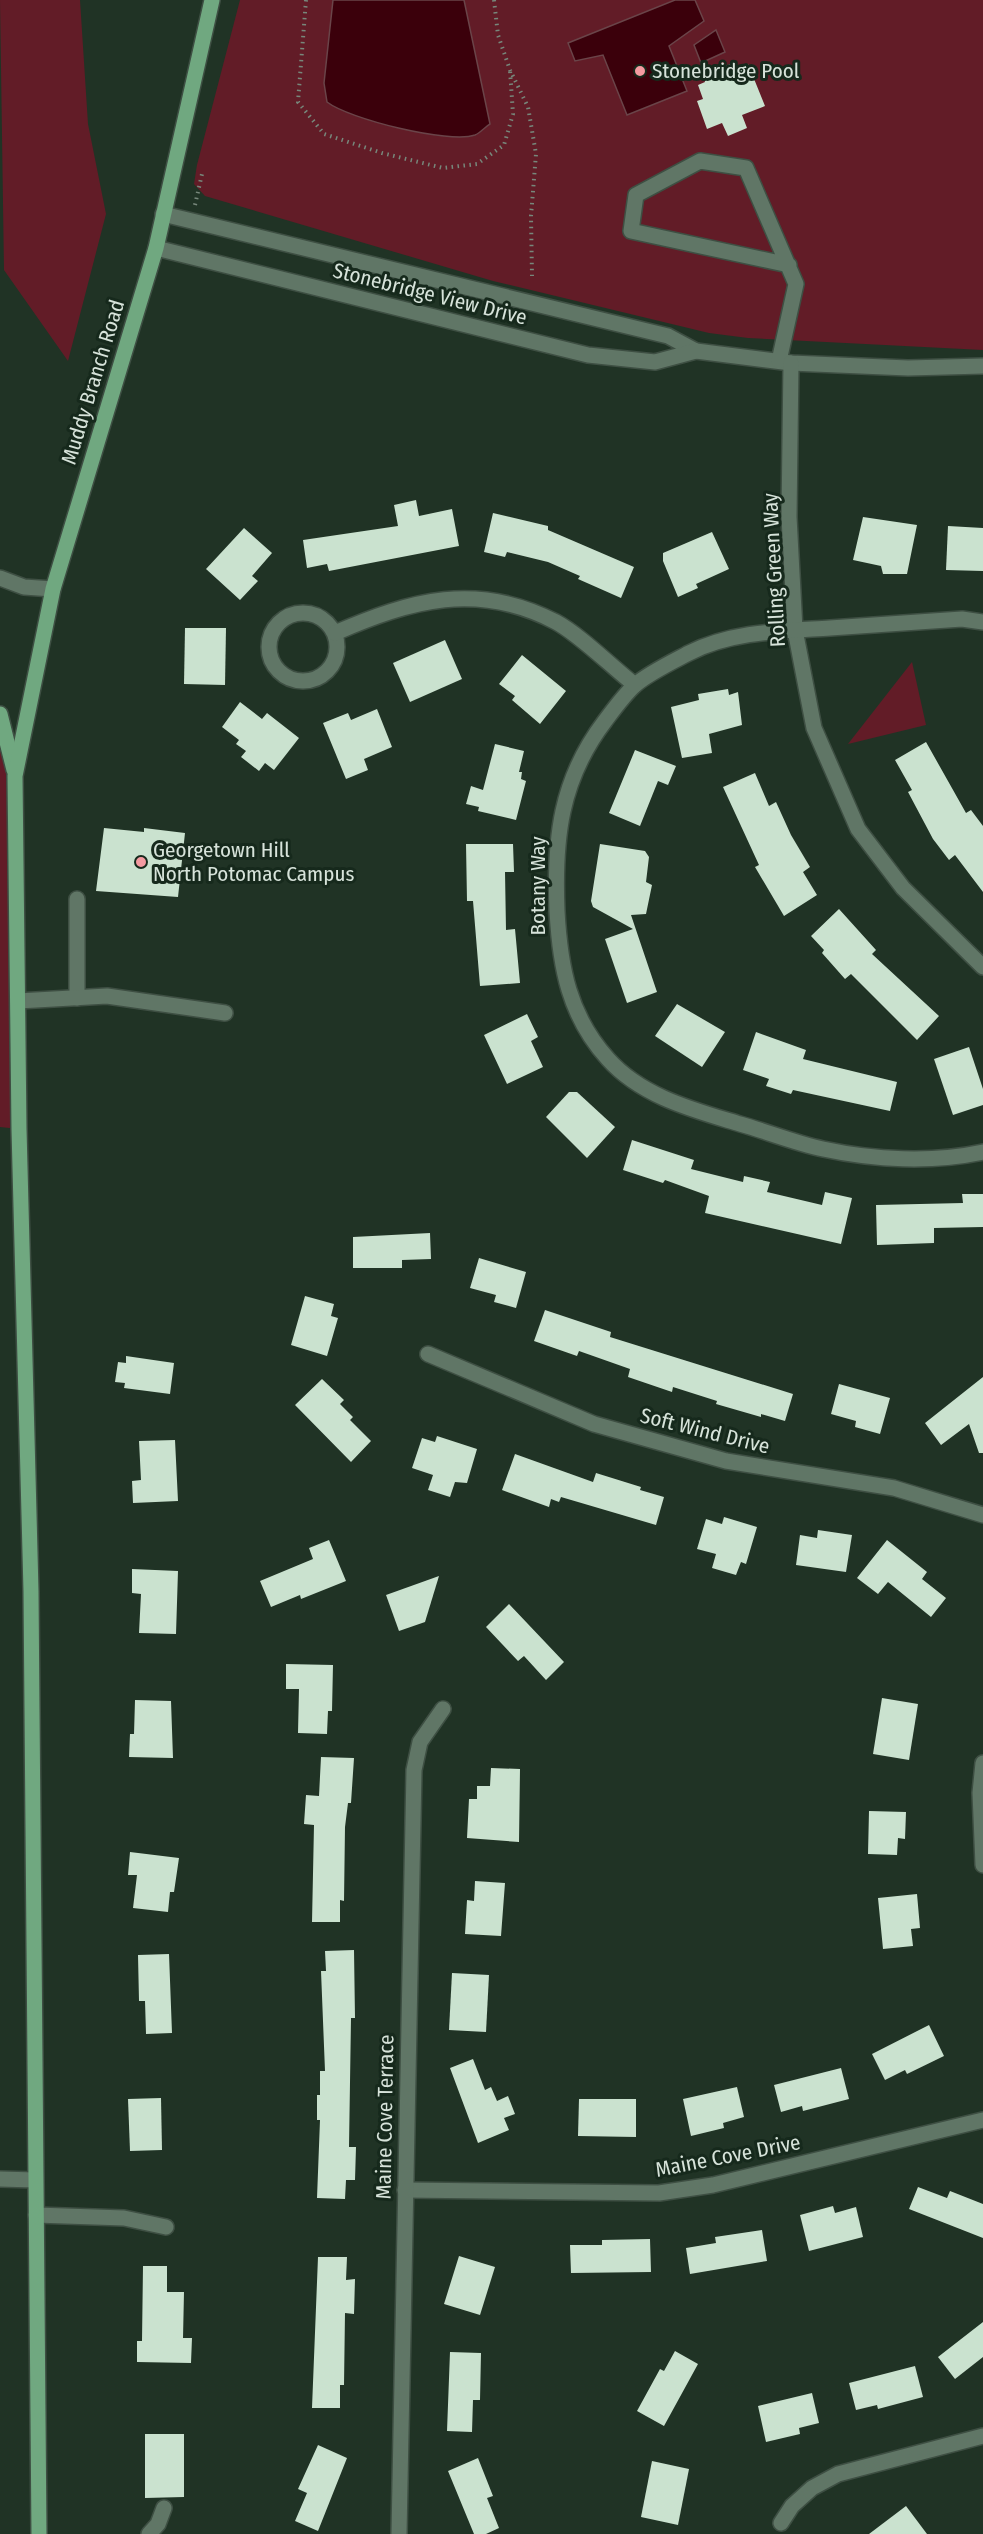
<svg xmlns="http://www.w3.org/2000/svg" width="983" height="2534" viewBox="0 0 983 2534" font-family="'Fira Sans Condensed',sans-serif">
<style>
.green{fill:#621c27}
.water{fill:#3b000b;stroke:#6a4449;stroke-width:1.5}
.building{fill:#cae2cf}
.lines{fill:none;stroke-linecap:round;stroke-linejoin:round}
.minor-casing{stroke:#3e4f43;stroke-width:18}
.major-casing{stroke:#3e4f43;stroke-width:18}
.path{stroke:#77877b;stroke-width:4;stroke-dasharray:1.5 4.5;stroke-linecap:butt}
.minor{stroke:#607666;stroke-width:15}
.major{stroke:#70a880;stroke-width:15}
.poi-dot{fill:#f49aa1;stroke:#16291c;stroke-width:2}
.labels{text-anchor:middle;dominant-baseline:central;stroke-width:6;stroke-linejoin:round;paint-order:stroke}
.poi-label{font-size:21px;fill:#d7e3da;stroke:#16291c;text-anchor:start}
.street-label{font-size:21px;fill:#d7e3da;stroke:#16291c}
</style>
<rect width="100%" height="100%" fill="#203325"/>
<g class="green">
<path d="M0 0H80L88 124 106 214 68 361 4 270Z"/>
<path d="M240 0H983V350L748 338 709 333 493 281 205 196 194 184 197 165Z"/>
<path d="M912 662 926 725 848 744Z"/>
<path d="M0 714 15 776 19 1129 0 1127Z"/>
</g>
<g class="water">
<path d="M333 0H464L490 124C485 127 480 133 475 135 449 144 349 119 327 102L324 83Z"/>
<path d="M675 0H695L704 21 669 46 687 91 627 115 603 55 575 61 568 43Z"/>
<path d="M716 30 725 52 701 63 694 45Z"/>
</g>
<g class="building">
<path d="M730 64 732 70 748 64 765 106 742 115 747 128 728 136 722 123 707 129 697 101 703 99 698 85 705 82 703 75Z"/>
<path d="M416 500 419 516 452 509 459 546 329 571 327 564 307 568 303 540 398 526 394 505Z"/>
<path d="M493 513 548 526V530L634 567 621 598 578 579 580 576 548 562 507 552 505 557 484 552Z"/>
<path d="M863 517 917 525 907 574H883L881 566 853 560Z"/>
<path d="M948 526 983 528V571L946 570Z"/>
<path d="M244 528 272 553 252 576 258 581 240 600 206 569Z"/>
<path d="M712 532 729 569 696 584 698 588 678 597 663 561V553Z"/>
<path d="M185 628H226L225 685 184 684Z"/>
<path d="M445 640 462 679 410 702 393 663Z"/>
<path d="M522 655 566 691 540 724 512 700 515 696 499 684Z"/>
<path d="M728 689 729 695 738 692 742 725 709 734 712 753 682 758 671 707 699 700 698 694Z"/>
<path d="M240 702 262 719 267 713 299 738 274 770 265 763 259 771 241 757 246 751 236 744 239 740 222 727Z"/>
<path d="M377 709 392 747 364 759 368 770 346 779 323 723 348 713 351 720Z"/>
<path d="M926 742 966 813 971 810 983 826V892L955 855 949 860 933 839 908 792 912 790 895 760Z"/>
<path d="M495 744 524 751 519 772H522L521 779 526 781 516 820 478 811 479 807 466 804 471 786 483 790Z"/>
<path d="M635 750 676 766 668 785 658 781 640 826 609 813Z"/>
<path d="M755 773 769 806 776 802 791 835 810 867 803 872 817 895 784 916 755 867 759 865 723 787Z"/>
<path d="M104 828 144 832V828L185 833 178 897 96 891Z"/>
<path d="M466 844H513L514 872H505L506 930 515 929 520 983 480 986 473 901H467Z"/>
<path d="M600 844 645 851 649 857 646 882 652 885 646 914 631 915 657 992 627 1003 605 939 633 929 593 907 591 901Z"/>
<path d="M839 909 876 950 872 954 939 1016 917 1040 851 974 845 979 822 953 824 950 811 936Z"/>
<path d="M677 1004 725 1032 702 1067 655 1036Z"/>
<path d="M527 1014 538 1037 531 1041 543 1067 507 1084 484 1035Z"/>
<path d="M756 1032 806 1050 803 1059 897 1082 890 1111 793 1090 791 1094 766 1086 769 1079 743 1070Z"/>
<path d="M969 1047 983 1089V1105L953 1115 934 1059Z"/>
<path d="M569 1092H577L615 1127 587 1158 546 1117Z"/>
<path d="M632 1140 694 1160 691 1169 743 1182 744 1176 770 1182 767 1192 822 1205 825 1192 852 1198 841 1244 705 1213 709 1196 665 1180 663 1183 623 1170Z"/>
<path d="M962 1194H983V1227L934 1228V1243L877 1245 876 1205 963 1203Z"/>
<path d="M430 1233 431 1259 402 1260V1268H353V1237Z"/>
<path d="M479 1258 526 1272 516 1308 494 1302 496 1295 470 1288Z"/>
<path d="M305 1296 334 1304 331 1316 338 1318 327 1356 291 1345Z"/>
<path d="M545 1310 611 1332 610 1337 793 1394 785 1421 761 1414V1417L716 1404 717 1401 673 1387 672 1392 628 1377 630 1369 579 1351 577 1356 534 1341Z"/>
<path d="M126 1356 174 1363 170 1394 124 1388 125 1383 115 1382 118 1362 126 1363Z"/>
<path d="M983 1377V1453H979L969 1424 941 1445 925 1423Z"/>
<path d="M322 1379 344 1400 340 1404 353 1417 350 1420 371 1441 351 1462 295 1405Z"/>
<path d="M839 1384 890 1398 880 1434 855 1427 856 1421 831 1414Z"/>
<path d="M437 1436 477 1449 467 1483 455 1482 450 1497 428 1490 433 1475 412 1468 422 1438 435 1442Z"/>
<path d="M175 1440 178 1501 133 1503 132 1481 141 1480 139 1441Z"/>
<path d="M515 1454 593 1482 596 1473 641 1487 640 1490 664 1497 656 1525 561 1497 559 1502 551 1499 549 1507 502 1490Z"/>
<path d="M724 1517 757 1527 746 1564 741 1562 736 1575 712 1568 716 1554 697 1549 706 1519 722 1524Z"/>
<path d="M818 1530 852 1535 846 1572 796 1565 800 1535 817 1538Z"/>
<path d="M329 1540 346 1581 301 1599 300 1595 271 1607 260 1581 313 1559 309 1548Z"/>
<path d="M887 1540 927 1572 922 1579 946 1598 931 1617 888 1582 878 1594 857 1578Z"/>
<path d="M132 1569 178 1571 176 1634 139 1633 141 1594 132 1593Z"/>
<path d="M439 1576 425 1622 399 1631 386 1595Z"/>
<path d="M509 1604 564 1662 546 1680 524 1656 518 1661 486 1627Z"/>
<path d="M286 1664 333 1665 332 1711H328L327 1734 298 1733 299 1689H286Z"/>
<path d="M882 1698 918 1704 909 1760 873 1754Z"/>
<path d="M135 1700 171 1701 173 1758 129 1757 130 1734H134Z"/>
<path d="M321 1757 354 1758 351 1803H348L345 1827 344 1901 340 1900V1922H312L314 1825 304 1824 306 1795 319 1796Z"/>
<path d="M491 1768 520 1769 519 1842 467 1838 469 1799H477V1786H490Z"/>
<path d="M869 1811 906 1812 905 1839 898 1838 897 1855 868 1854Z"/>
<path d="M130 1852 179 1858 174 1892H170L168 1912 133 1908 137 1875H128Z"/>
<path d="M475 1881 505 1883 501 1936 465 1934 467 1900 474 1901Z"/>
<path d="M917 1894 920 1928 911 1929 913 1946 883 1949 878 1898Z"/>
<path d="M354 1950 355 2018H351L349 2147H356L355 2180H346L345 2199 317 2198 320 2120H317V2095H320V2071H325L321 1971H326L325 1951Z"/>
<path d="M169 1954 172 2033 146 2034 145 2001H139L138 1955Z"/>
<path d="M452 1973 489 1975 486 2032 449 2030Z"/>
<path d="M929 2025 944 2056 907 2074 905 2070 885 2080 872 2054Z"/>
<path d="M473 2059 485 2090 491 2087 497 2101 508 2096 515 2114 504 2118 509 2130 478 2143 450 2068Z"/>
<path d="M841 2068 849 2099 803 2111 802 2106 781 2112 774 2085Z"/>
<path d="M737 2087 744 2117 723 2123 724 2128 691 2136 683 2099Z"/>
<path d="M161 2098 162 2150 130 2151 128 2099Z"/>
<path d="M579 2099H636V2137L578 2136Z"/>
<path d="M918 2187 947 2198 950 2191 983 2204V2238L909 2209Z"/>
<path d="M833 2206 835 2213 856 2207 863 2237 809 2251 800 2215Z"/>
<path d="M762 2230 767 2261 690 2274 686 2248 716 2243 715 2237Z"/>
<path d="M650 2239 651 2272 571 2273 570 2245H602V2240Z"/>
<path d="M459 2256 495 2267 480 2315 444 2304Z"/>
<path d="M318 2257H347L346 2280 355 2279 354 2314 345 2313 344 2385H340V2408H312Z"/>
<path d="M143 2266H167V2292H184L183 2338H192L191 2363 137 2362V2341H142Z"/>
<path d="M983 2322V2357L955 2379 938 2357Z"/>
<path d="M675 2351 698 2364 664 2426 637 2411 660 2369 664 2371Z"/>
<path d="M450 2352 481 2353 480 2400H473L472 2432 447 2431Z"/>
<path d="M915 2366 923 2397 878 2409 877 2405 856 2410 849 2383Z"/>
<path d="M812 2393 819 2423 799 2428 800 2434 766 2442 758 2406Z"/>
<path d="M145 2434H184V2497L145 2498Z"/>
<path d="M318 2445 347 2458 318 2531 295 2521 307 2493 298 2489Z"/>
<path d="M478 2458 493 2496 487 2498 499 2528 486 2534H474L448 2471Z"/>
<path d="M652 2461 689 2469 678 2525 641 2517Z"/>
<path d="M906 2506 927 2534H869Z"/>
</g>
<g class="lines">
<defs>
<g id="minor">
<path d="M163 214 668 336 696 351"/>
<path d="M156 248 588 355 655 362 696 351 791 363 908 368 983 366"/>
<path d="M779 361 796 284 746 168 700 161 636 195 631 231 789 265"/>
<path d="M791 363 789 517 795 630 814 728 858 829 903 888 983 967"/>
<path d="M0 578 24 587 53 589"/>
<circle cx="303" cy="647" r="34"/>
<path d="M983 622 962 619C918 622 874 625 830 628 783 631 732 631 689 653 672 662 649 673 635 685 624 695 614 709 605 721 560 780 554 839 557 911 560 967 569 1016 608 1059 642 1097 694 1110 740 1124 768 1132 795 1143 823 1149 874 1160 932 1163 983 1152"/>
<path d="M335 633C411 600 477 581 556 622 580 635 612 667 635 685"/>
<path d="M77 998V899"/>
<path d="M18 1001 107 996 225 1013"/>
<path d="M428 1354 594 1424 726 1461 894 1488 983 1515"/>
<path d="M983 1763 980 1793 983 1865"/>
<path d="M0 2179 35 2180"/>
<path d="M405 2190 659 2193 713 2185 983 2120"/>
<path d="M36 2215 124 2218 166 2227"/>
<path d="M781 2523 792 2506 812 2488 838 2474 983 2436"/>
<path d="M149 2534 158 2524 164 2508"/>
<path d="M399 2534 414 1770 420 1742 443 1709"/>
</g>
<g id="major">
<path d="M0 714 14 770"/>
<path d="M39 2534 31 1591 19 1129 15 776 53 589 156 248 212 0"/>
</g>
</defs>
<use href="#minor" class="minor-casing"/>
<use href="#major" class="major-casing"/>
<g class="path">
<path d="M306 0 298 102 324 134 382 153 443 168 477 164 504 145 513 114 510 70"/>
<path d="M494 0 498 35 510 70 528 107 536 154 531 216 532 276"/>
<path d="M195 205 202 174"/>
</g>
<use href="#minor" class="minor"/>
<use href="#major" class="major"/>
</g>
<g class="poi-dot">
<circle cx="640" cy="71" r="6"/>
<circle cx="141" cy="862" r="6"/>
</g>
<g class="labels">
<g class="poi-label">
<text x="652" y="71">Stonebridge Pool</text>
<text x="153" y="850">Georgetown Hill<tspan x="153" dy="24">North Potomac Campus</tspan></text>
</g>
<g class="street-label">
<text transform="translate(430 294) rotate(14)">Stonebridge View Drive</text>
<text transform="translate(93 382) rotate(-73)">Muddy Branch Road</text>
<text transform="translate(774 570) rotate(-93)">Rolling Green Way</text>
<text transform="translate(538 886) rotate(-90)">Botany Way</text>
<text transform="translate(705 1431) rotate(14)">Soft Wind Drive</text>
<text transform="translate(385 2117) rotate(-89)">Maine Cove Terrace</text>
<text transform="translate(728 2156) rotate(-11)">Maine Cove Drive</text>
</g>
</g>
</svg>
